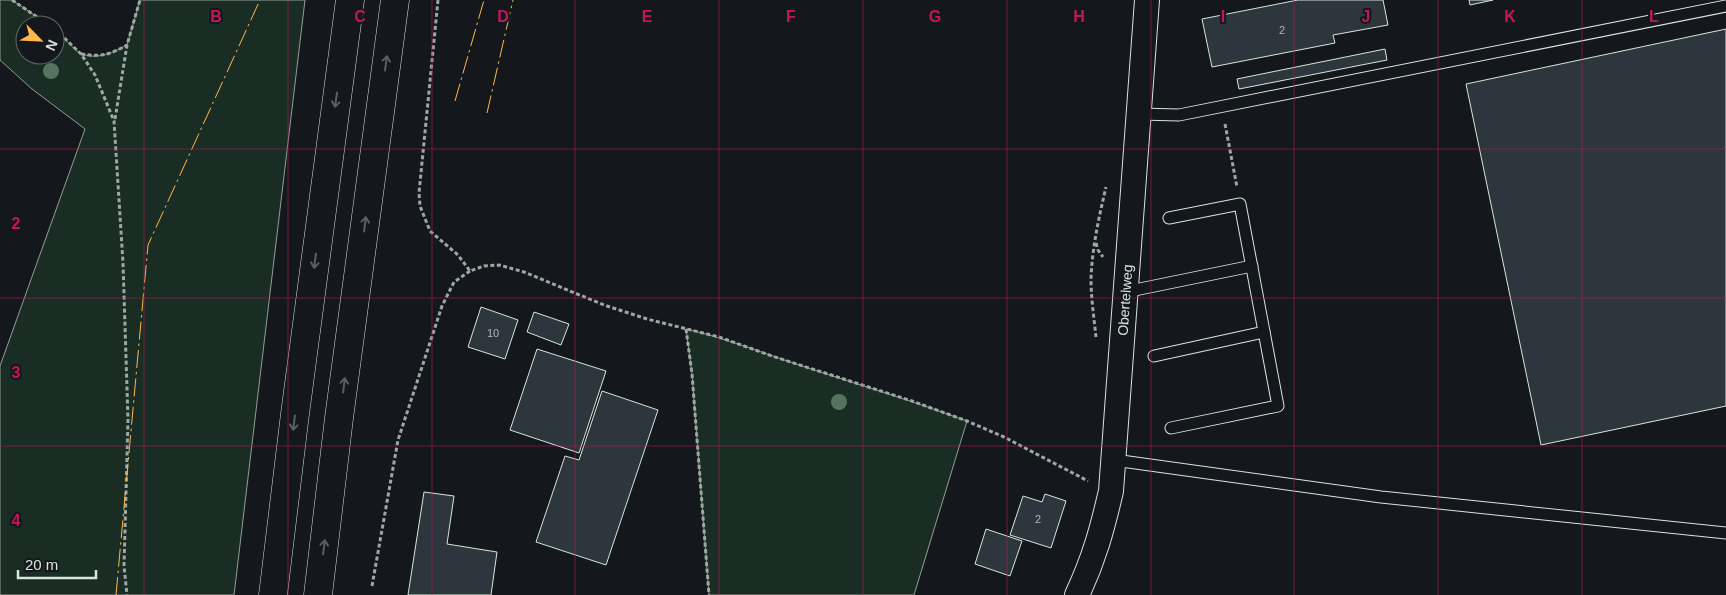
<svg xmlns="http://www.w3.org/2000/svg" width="1726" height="595" viewBox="0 0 1726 595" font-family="Arial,sans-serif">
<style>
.green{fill:#1a2d24;stroke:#939e99}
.building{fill:#2c363c;stroke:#d8e6dc}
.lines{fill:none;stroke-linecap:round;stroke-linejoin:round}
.lane-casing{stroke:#d8e6dc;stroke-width:13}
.street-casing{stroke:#d8e6dc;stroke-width:26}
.highway-casing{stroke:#d8e6dc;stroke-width:29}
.path{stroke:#9da8a2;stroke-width:3;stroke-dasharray:4 2.5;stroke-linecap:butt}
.lane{stroke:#14181c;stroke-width:11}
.street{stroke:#14181c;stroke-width:24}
.highway{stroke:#14181c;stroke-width:28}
.power{stroke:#ffb74d;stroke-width:1;stroke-dasharray:18 4 2.5 4;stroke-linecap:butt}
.tree{fill:#55745f}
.oneway{stroke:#59605f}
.grid{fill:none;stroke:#c2185b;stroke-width:1;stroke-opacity:0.55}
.labels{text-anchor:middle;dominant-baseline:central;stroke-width:4;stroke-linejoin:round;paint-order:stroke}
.number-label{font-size:11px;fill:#adbab4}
.street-label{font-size:14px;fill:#d8e6dc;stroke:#14181c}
.grid-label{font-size:16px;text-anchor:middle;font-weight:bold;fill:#c2185b;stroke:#14181c;stroke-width:4;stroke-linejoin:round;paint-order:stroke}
</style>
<rect width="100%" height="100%" fill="#14181c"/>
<g class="green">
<path d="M0 0H12L49 25H25V55H55V29C62 35 74 51 82 54 98 60 114 52 127 45L140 0H305L234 595H0V366L85 129 32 89 0 60Z"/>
<path d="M686 329C725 338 763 353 802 366 857 384 913 401 967 421L914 595H709L692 374Z"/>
</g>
<g class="building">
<path d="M1298 0H1383L1388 25 1333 35 1335 43 1212 67 1202 19Z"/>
<path d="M1469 0H1493L1470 5Z"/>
<path d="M1726 29V406L1541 445 1466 84Z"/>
<path d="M1385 49 1387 60 1239 89 1237 79Z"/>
<path d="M481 307 518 320 505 359 468 347Z"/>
<path d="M534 312 569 324 561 345 527 332Z"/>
<path d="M537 349 606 371 579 453 510 430Z"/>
<path d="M602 391 658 410 606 565 536 542 565 456 579 460Z"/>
<path d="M424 492 454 496 447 544 497 552 491 595H408Z"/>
<path d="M1045 494 1066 501 1051 548 1010 535 1023 496 1042 502Z"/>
<path d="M986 529 1022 541 1010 576 975 564Z"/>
</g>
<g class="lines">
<defs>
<g id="lane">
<path d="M1139 114 1179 115 1726 6"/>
<path d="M1169 218 1240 204 1278 406 1171 428"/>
<path d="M1125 292 1252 266"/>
<path d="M1154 356 1264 332"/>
<path d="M1114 460 1381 497 1726 533"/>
</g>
<path id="street" d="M1077 595C1094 559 1102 530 1111 491L1147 0"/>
<g id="highway">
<path d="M273 595 295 414 350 0"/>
<path d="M318 595 339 418 395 0"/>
</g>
</defs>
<use href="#lane" class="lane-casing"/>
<use href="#street" class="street-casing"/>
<use href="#highway" class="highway-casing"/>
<g class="path">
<path d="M12 0 49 25"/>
<path d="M438 0 419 193 420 206 430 231 458 255 470 271 484 266 499 265 524 272 604 305 647 319 719 337 772 356 912 401 967 421 1004 437 1088 481"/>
<path d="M55 29 81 54 95 75 114 121 123 263 128 420 124 566 127 595"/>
<path d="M81 54C102 57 109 55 127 45"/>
<path d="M115 119 127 45 140 0"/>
<path d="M1225 124 1237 187"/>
<path d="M1096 243 1098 250 1103 257"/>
<path d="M686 329 692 374 709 595"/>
<path d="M1096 337C1094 318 1091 298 1091 279 1092 248 1099 217 1106 187"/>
<path d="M372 586 398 440 442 306 454 282 470 271"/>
</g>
<use href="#lane" class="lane"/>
<use href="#street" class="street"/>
<use href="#highway" class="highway"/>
<g class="power">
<path d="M455 101 484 0"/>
<path d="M487 113 513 0"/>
<path d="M116 595 148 245 260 0"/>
</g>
</g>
<g class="tree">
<circle cx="51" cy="71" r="8"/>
<circle cx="839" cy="402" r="8"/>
</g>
<defs><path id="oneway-shaft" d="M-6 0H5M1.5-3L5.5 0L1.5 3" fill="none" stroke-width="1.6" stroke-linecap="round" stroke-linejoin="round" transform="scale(1.25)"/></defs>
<g class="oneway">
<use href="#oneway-shaft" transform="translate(386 63) rotate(-82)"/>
<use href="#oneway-shaft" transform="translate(336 100) rotate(98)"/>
<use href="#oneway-shaft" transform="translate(365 224) rotate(-83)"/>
<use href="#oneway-shaft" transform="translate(315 261) rotate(97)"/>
<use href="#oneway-shaft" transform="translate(344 385) rotate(-83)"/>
<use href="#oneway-shaft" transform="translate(294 423) rotate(97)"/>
<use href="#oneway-shaft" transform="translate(324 547) rotate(-83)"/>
</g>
<path class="grid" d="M144 0V595M288 0V595M432 0V595M575 0V595M719 0V595M863 0V595M1007 0V595M1151 0V595M1294 0V595M1438 0V595M1582 0V595M0 149H1726M0 298H1726M0 446H1726"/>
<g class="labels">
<g class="number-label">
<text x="1282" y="30">2</text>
<text x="493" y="333">10</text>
<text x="1038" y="519">2</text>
</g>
<g class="street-label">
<text transform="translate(1125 300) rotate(-86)">Obertelweg</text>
</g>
</g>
<g class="grid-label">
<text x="216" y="22">B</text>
<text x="360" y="22">C</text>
<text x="503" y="22">D</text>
<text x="647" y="22">E</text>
<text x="791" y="22">F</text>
<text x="935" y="22">G</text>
<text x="1079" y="22">H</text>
<text x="1223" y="22">I</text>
<text x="1366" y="22">J</text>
<text x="1510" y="22">K</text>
<text x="1654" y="22">L</text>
<text x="16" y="229">2</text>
<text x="16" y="378">3</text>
<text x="16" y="526">4</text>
</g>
<g transform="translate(40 40) rotate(114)"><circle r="24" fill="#14181c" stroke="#626a69"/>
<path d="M0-4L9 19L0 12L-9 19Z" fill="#ffb74d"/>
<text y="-8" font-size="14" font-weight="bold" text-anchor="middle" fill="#d8e6dc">N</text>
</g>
<path d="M18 570v8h78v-8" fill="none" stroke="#d8e6dc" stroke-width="2.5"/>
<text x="25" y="570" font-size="15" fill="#d8e6dc" stroke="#14181c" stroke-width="4" paint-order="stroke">20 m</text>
</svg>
